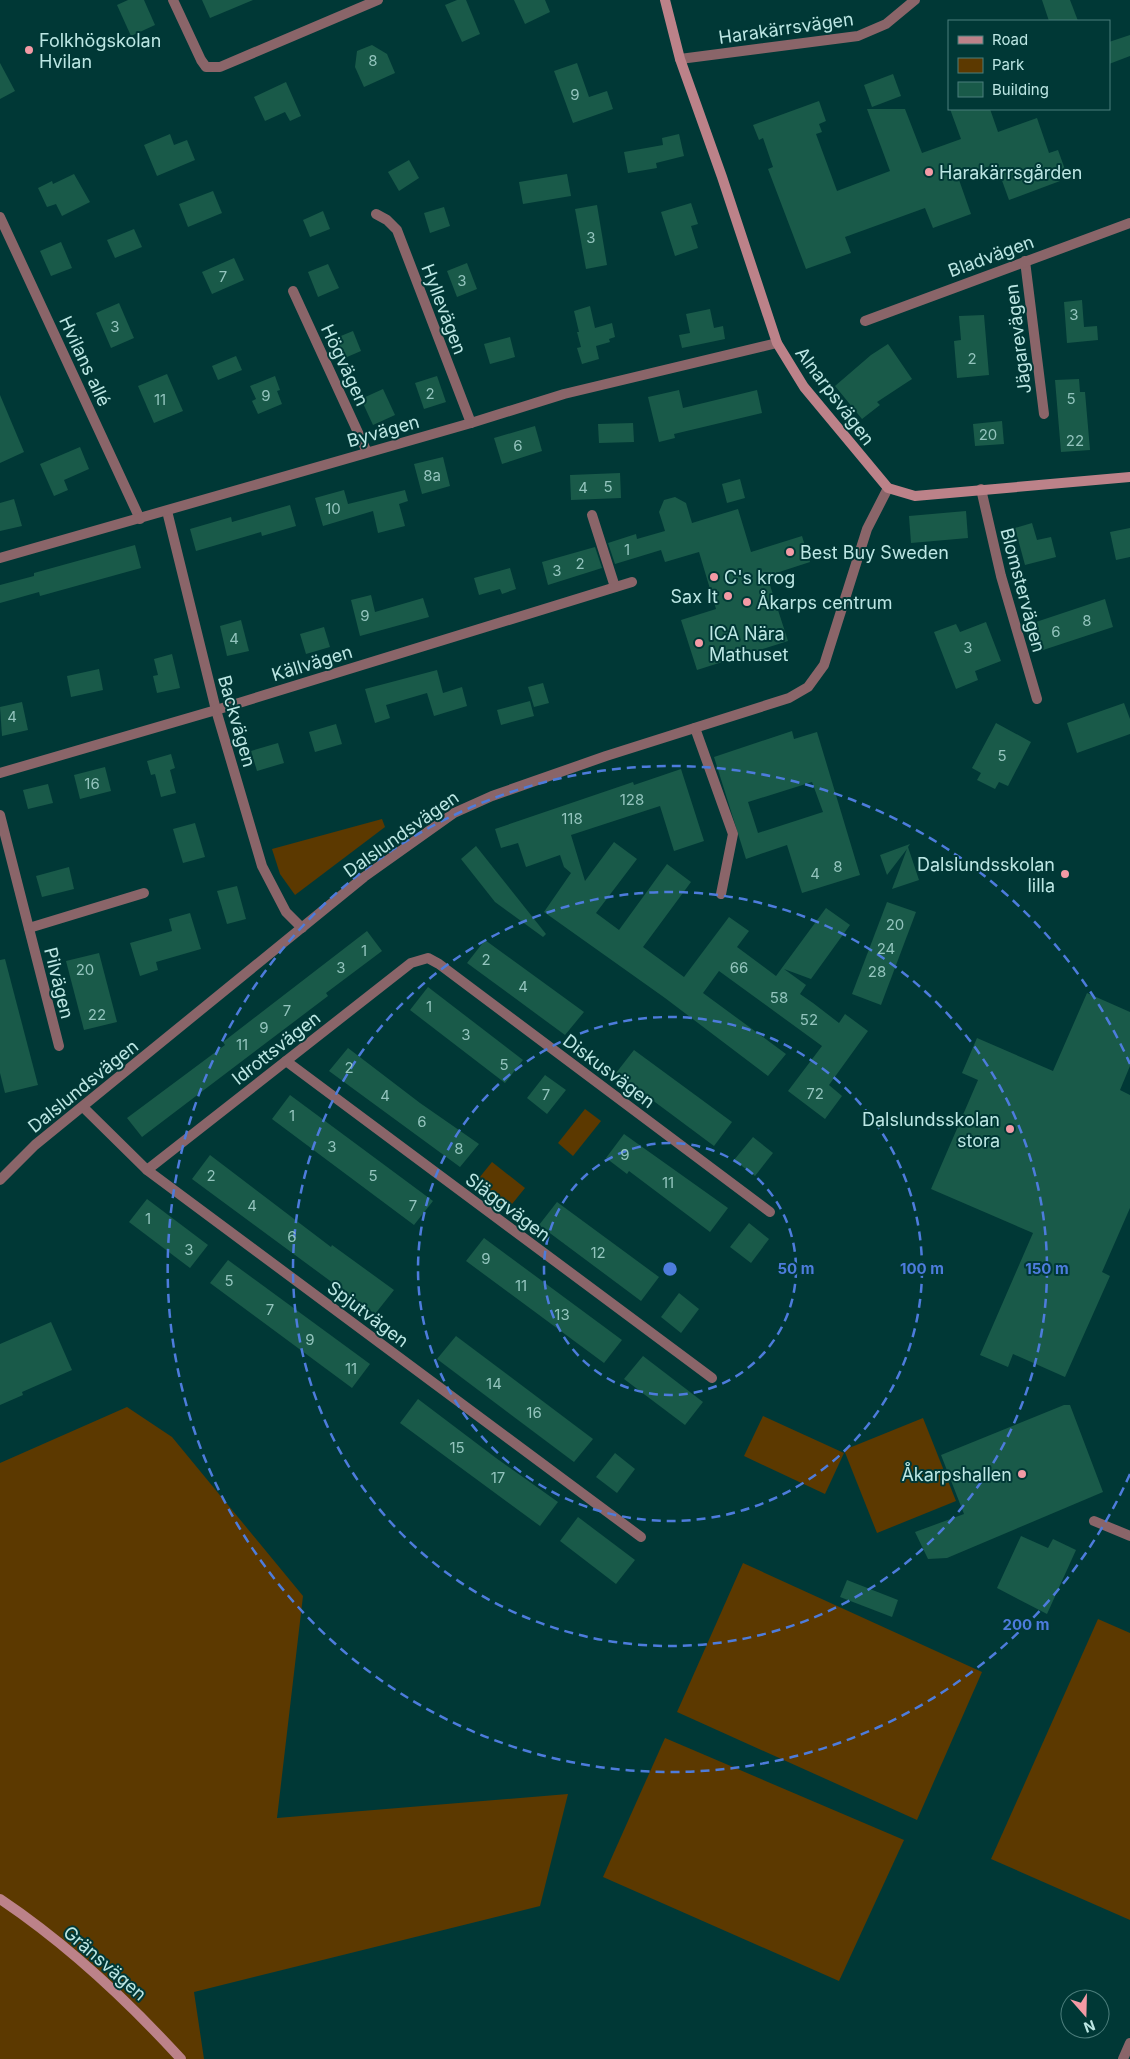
<svg xmlns="http://www.w3.org/2000/svg" width="1130" height="2059" viewBox="0 0 1130 2059" font-family="Inter,sans-serif">
<style>
.green{fill:#5c3900}
.building{fill:#195a49;fill-rule:evenodd}
.lines{fill:none;stroke-linecap:round;stroke-linejoin:round}
.street{stroke:#8a6569;stroke-width:10}
.secondary{stroke:#bc8289;stroke-width:10}
.ring{fill:none;stroke:#4d7cdc;stroke-width:2.5;stroke-dasharray:9 6}
.poi-dot{fill:#f49aa5;stroke:#003836;stroke-width:2}
.labels{text-anchor:middle;dominant-baseline:central;stroke-width:4;stroke-linejoin:round;paint-order:stroke}
.number-label{font-size:15px;fill:#93c4bd}
.street-label{font-size:18px;fill:#bce7e4;stroke:#003836}
.poi-label{font-size:18px;fill:#bce7e4;stroke:#003836;text-anchor:start}
.centre{fill:#4d7cdc;stroke:#003836;stroke-width:2.5}
.ring-label{font-size:15px;text-anchor:middle;font-weight:bold;fill:#4d7cdc;stroke:#003836;stroke-width:4;stroke-linejoin:round;paint-order:stroke}
</style>
<rect width="100%" height="100%" fill="#003836"/>
<g class="green">
<path d="M382 819 385 827 295 895 280 874 272 849Z"/>
<path d="M585 1109 601 1121 573 1156 558 1143Z"/>
<path d="M492 1162 525 1188 508 1209 475 1183Z"/>
<path d="M127 1407 172 1437 303 1596 277 1818 568 1794 540 1906 194 1992 204 2059H0V1463Z"/>
<path d="M763 1416 844 1453 825 1494 744 1456Z"/>
<path d="M923 1418 956 1501 877 1533 844 1450Z"/>
<path d="M743 1563 982 1672 917 1820 677 1712Z"/>
<path d="M1098 1619 1130 1633V1920L991 1859Z"/>
<path d="M665 1738 904 1840 839 1981 603 1877Z"/>
</g>
<g class="building">
<path d="M128 0H144L155 25 131 36 117 5Z"/>
<path d="M202 0H253L210 18Z"/>
<path d="M457 0H466L480 34 462 42 445 5Z"/>
<path d="M514 0H545L550 12 525 24Z"/>
<path d="M1042 0H1070L1078 21H1049Z"/>
<path d="M1130 35V56L1109 64V42Z"/>
<path d="M372 45 387 54 395 73 364 87 355 67 357 51Z"/>
<path d="M0 63 15 91 0 99Z"/>
<path d="M577 63 589 97 607 91 613 109 573 123 554 71Z"/>
<path d="M893 74 901 96 872 107 864 85Z"/>
<path d="M286 82 301 116 290 121 285 112 265 121 254 97Z"/>
<path d="M819 101 826 121 819 124 822 132 816 134 837 191 890 171 867 109H905L922 153 961 139 950 109H990L998 132 1037 118 1049 153 1058 150 1067 175 1058 178 1060 181 1009 200 996 164 958 177 971 214 933 228 925 208 845 237 851 253 806 269 768 169 773 167 763 138 759 140 753 125Z"/>
<path d="M170 134 174 145 187 140 195 160 157 176 144 145Z"/>
<path d="M679 134 684 156 656 163 657 168 628 173 624 152 663 145 662 138Z"/>
<path d="M409 160 419 178 399 191 388 172Z"/>
<path d="M74 174 90 202 62 216 56 204 47 207 38 188 52 181 53 184Z"/>
<path d="M567 174 571 196 523 204 519 182Z"/>
<path d="M213 191 222 213 188 227 179 204Z"/>
<path d="M691 203 698 224 691 226 698 248 675 256 661 212Z"/>
<path d="M597 205 607 265 586 269 575 209Z"/>
<path d="M444 207 450 226 430 233 424 213Z"/>
<path d="M323 211 330 229 310 237 303 220Z"/>
<path d="M134 229 142 247 115 258 107 240Z"/>
<path d="M61 242 72 268 51 276 40 251Z"/>
<path d="M234 258 244 280 212 294 202 272Z"/>
<path d="M467 263 477 289 457 297 447 271Z"/>
<path d="M328 264 339 288 318 297 308 272Z"/>
<path d="M1082 300 1084 327 1097 326 1098 340 1067 343 1064 302Z"/>
<path d="M119 303 134 338 111 348 96 313Z"/>
<path d="M590 306 595 328 612 323 615 337 609 339 610 342 596 346 599 359 582 364 577 348 581 347 577 332H579L574 311Z"/>
<path d="M710 309 714 328 723 326 725 339 682 348 679 335 690 333 686 314Z"/>
<path d="M984 315 989 375 957 378 954 341 961 340 959 316Z"/>
<path d="M353 331 361 351 340 360 331 340Z"/>
<path d="M510 337 515 357 490 364 484 344Z"/>
<path d="M888 344 912 379 877 402 880 405 862 419 835 386 871 355Z"/>
<path d="M236 356 242 370 218 380 212 366Z"/>
<path d="M167 374 183 411 154 423 138 386Z"/>
<path d="M275 376 280 390 277 391 282 404 258 414 252 401 256 399 250 386Z"/>
<path d="M437 376 446 402 424 409 415 383Z"/>
<path d="M1079 379 1080 392H1085L1090 450 1061 452 1055 380Z"/>
<path d="M383 389 395 415 373 425 361 399Z"/>
<path d="M679 390 683 408 757 390 762 413 674 434 675 438 659 442 648 397Z"/>
<path d="M0 395 24 452 0 463Z"/>
<path d="M1002 421 1004 444 975 446 973 424Z"/>
<path d="M633 423 634 442 599 443 598 424Z"/>
<path d="M535 426 542 451 502 464 494 438Z"/>
<path d="M80 447 89 469 64 480 68 490 54 496 40 464Z"/>
<path d="M443 457 450 486 422 494 414 464Z"/>
<path d="M620 473 621 498 571 500 570 475Z"/>
<path d="M740 479 745 498 727 503 722 484Z"/>
<path d="M344 490 348 504 405 490 408 501 399 504 405 526 378 533 373 511 323 526 315 498Z"/>
<path d="M675 497 686 503 692 523 738 509 751 552 802 536 810 562 767 576 788 641 697 670 681 620 716 609 699 552 665 562 661 550 615 564 608 543 636 534 637 539 665 531 659 512 664 500Z"/>
<path d="M14 499 22 526 0 531V503Z"/>
<path d="M290 505 296 526 262 536 261 532 196 551 190 529 231 517 232 522Z"/>
<path d="M966 511 968 538 911 543 909 516Z"/>
<path d="M1032 523 1037 540 1051 537 1056 557 1025 565 1015 528Z"/>
<path d="M1130 528V557L1116 560 1110 532Z"/>
<path d="M135 545 141 568 40 596 39 592 0 603V585L34 576V573Z"/>
<path d="M595 547 602 568 548 585 542 562Z"/>
<path d="M510 568 516 589 502 594 500 589 479 595 474 578Z"/>
<path d="M371 595 375 612 423 598 429 617 360 636 351 600Z"/>
<path d="M1105 599 1113 627 1034 653 1024 626Z"/>
<path d="M241 620 249 651 227 656 220 626Z"/>
<path d="M986 622 1001 661 975 671 978 680 956 689 934 632 956 624 960 632Z"/>
<path d="M324 627 330 647 306 654 300 634Z"/>
<path d="M172 654 180 688 157 693 153 676 158 675 154 659Z"/>
<path d="M99 669 103 690 71 697 67 676Z"/>
<path d="M437 670 443 693 462 687 467 706 434 716 427 693 386 705 390 718 375 723 365 689Z"/>
<path d="M543 683 549 703 534 707 528 687Z"/>
<path d="M530 701 534 716 501 725 497 710Z"/>
<path d="M22 702 28 730 2 736 0 707Z"/>
<path d="M1124 703 1130 719V734L1077 753 1067 723Z"/>
<path d="M996 723 1031 742 1008 786 999 782 995 789 977 780 981 773 972 768Z"/>
<path d="M336 724 342 744 315 752 309 732Z"/>
<path d="M792 731 794 739 817 732 860 875 802 893 787 845 746 859 714 757ZM812 782 823 812 758 833 748 802Z"/>
<path d="M278 743 284 763 257 771 251 751Z"/>
<path d="M171 754 175 768 170 770 176 793 161 797 155 774 151 775 147 761Z"/>
<path d="M105 767 111 791 80 799 74 775Z"/>
<path d="M681 769 704 841 674 851 660 806 571 835 585 881 614 842 637 859 596 913 619 930 667 864 691 882 643 947 684 977 729 917 749 931 737 947 776 976 826 908 850 925 811 979 784 969 806 985 800 994 813 1003 839 1023 845 1014 868 1031 829 1085 842 1096 825 1119 788 1091 822 1046 719 971 703 993 786 1054 768 1076 665 998 544 912 571 873 564 867 560 855 526 867 518 843 501 848 495 829 633 782 634 785Z"/>
<path d="M48 784 53 803 28 809 23 790Z"/>
<path d="M195 823 205 857 183 863 173 829Z"/>
<path d="M910 844 908 847 919 880 892 889 907 849 887 875 880 855Z"/>
<path d="M476 846 546 934 543 937 495 902 461 859Z"/>
<path d="M69 867 74 889 42 897 36 876Z"/>
<path d="M237 886 246 919 227 924 217 891Z"/>
<path d="M887 902 916 912 881 1005 852 994Z"/>
<path d="M190 913 201 949 156 962 158 970 140 976 130 943 172 931 169 919Z"/>
<path d="M367 931 382 951 326 993 328 996 142 1137 127 1118 225 1045 223 1042Z"/>
<path d="M485 940 584 1012 565 1035 467 963Z"/>
<path d="M99 953 117 1022 84 1030 66 961Z"/>
<path d="M5 959 38 1085 5 1093 0 1073V960Z"/>
<path d="M428 987 523 1060 505 1083 410 1010Z"/>
<path d="M1087 993 1130 1012V1066L1120 1090 1130 1095V1208L1102 1272 1110 1276 1065 1377 1013 1354 1008 1367 980 1355 1033 1233 931 1189 978 1080 962 1073 977 1038 1053 1071Z"/>
<path d="M348 1048 420 1103 479 1144 460 1167 329 1071Z"/>
<path d="M634 1050 732 1122 714 1146 616 1073Z"/>
<path d="M545 1075 566 1090 547 1114 527 1098Z"/>
<path d="M290 1095 433 1201 414 1225 272 1119Z"/>
<path d="M624 1134 728 1208 710 1232 629 1171 627 1174 606 1158Z"/>
<path d="M753 1137 773 1153 755 1176 734 1160Z"/>
<path d="M210 1155 331 1247 332 1245 394 1290 375 1314 192 1179Z"/>
<path d="M147 1199 208 1245 190 1268 129 1222Z"/>
<path d="M557 1202 659 1277 641 1301 539 1225Z"/>
<path d="M749 1223 769 1239 751 1263 730 1247Z"/>
<path d="M484 1238 622 1340 604 1363 466 1261Z"/>
<path d="M228 1260 370 1364 352 1388 210 1283Z"/>
<path d="M679 1293 699 1309 681 1333 661 1317Z"/>
<path d="M51 1322 72 1370 22 1392 23 1395 0 1405V1344Z"/>
<path d="M456 1336 593 1439 574 1462 437 1359Z"/>
<path d="M643 1356 703 1402 685 1425 624 1379Z"/>
<path d="M418 1399 496 1458 558 1502 540 1526 400 1423Z"/>
<path d="M1064 1405H1070L1103 1492 947 1558 928 1559 915 1532 964 1514 941 1455Z"/>
<path d="M615 1453 635 1469 617 1493 596 1477Z"/>
<path d="M578 1517 635 1560 616 1584 560 1541Z"/>
<path d="M1021 1536 1048 1548 1053 1539 1076 1550 1047 1614 997 1588Z"/>
<path d="M847 1580 898 1600 892 1617 840 1597Z"/>
</g>
<g class="lines">
<g class="street">
<path d="M173 0 201 60 206 67H220L378 0"/>
<path d="M680 59 858 36 886 24 915 0"/>
<path d="M376 214 387 220 397 230 471 423"/>
<path d="M0 217 140 519"/>
<path d="M1025 261 1044 414"/>
<path d="M293 291 367 452"/>
<path d="M865 321 1130 223"/>
<path d="M981 489 1001 576 1037 699"/>
<path d="M167 511 216 710 262 866 286 912 302 928"/>
<path d="M592 515 615 587"/>
<path d="M0 558 471 423 564 394 777 343"/>
<path d="M695 728 733 834 721 894"/>
<path d="M0 773 216 710 632 582"/>
<path d="M0 815 59 1046"/>
<path d="M29 928 144 893"/>
<path d="M286 1061 712 1378"/>
<path d="M83 1107 147 1170 641 1537"/>
<path d="M147 1170 411 963 428 958 439 964 770 1212"/>
<path d="M0 1180 35 1145 364 877 454 813 492 796 606 756 789 698 808 687 824 665 867 529 888 488"/>
<path d="M1094 1521 1130 1536"/>
<path d="M1123 2059 1130 2043"/>
</g>
<g class="secondary">
<path d="M665 0 680 59 722 177 777 343 804 387 888 488 915 496 1130 477"/>
<path d="M0 1899C67 1944 127 2000 181 2059"/>
</g>
</g>
<g class="ring">
<circle cx="670" cy="1269" r="126"/>
<circle cx="670" cy="1269" r="252"/>
<circle cx="670" cy="1269" r="377"/>
<path d="M1130 1474A503 503 0 1 1 1130 1064"/>
</g>
<g class="poi-dot">
<circle cx="29" cy="50" r="5"/>
<circle cx="929" cy="172" r="5"/>
<circle cx="790" cy="552" r="5"/>
<circle cx="714" cy="577" r="5"/>
<circle cx="728" cy="596" r="5"/>
<circle cx="747" cy="602" r="5"/>
<circle cx="699" cy="643" r="5"/>
<circle cx="1065" cy="874" r="5"/>
<circle cx="1010" cy="1129" r="5"/>
<circle cx="1022" cy="1474" r="5"/>
</g>
<g class="labels">
<g class="number-label">
<text x="373" y="60">8</text>
<text x="575" y="94">9</text>
<text x="591" y="237">3</text>
<text x="223" y="276">7</text>
<text x="462" y="280">3</text>
<text x="1074" y="314">3</text>
<text x="115" y="326">3</text>
<text x="972" y="358">2</text>
<text x="430" y="393">2</text>
<text x="266" y="395">9</text>
<text x="1071" y="398">5</text>
<text x="160" y="399">11</text>
<text x="988" y="434">20</text>
<text x="1075" y="440">22</text>
<text x="518" y="445">6</text>
<text x="432" y="475">8a</text>
<text x="608" y="486">5</text>
<text x="583" y="487">4</text>
<text x="333" y="508">10</text>
<text x="627" y="549">1</text>
<text x="580" y="563">2</text>
<text x="557" y="570">3</text>
<text x="365" y="615">9</text>
<text x="1087" y="620">8</text>
<text x="1056" y="631">6</text>
<text x="234" y="638">4</text>
<text x="968" y="647">3</text>
<text x="12" y="716">4</text>
<text x="1002" y="755">5</text>
<text x="92" y="783">16</text>
<text x="632" y="799">128</text>
<text x="572" y="818">118</text>
<text x="838" y="866">8</text>
<text x="815" y="873">4</text>
<text x="895" y="924">20</text>
<text x="886" y="948">24</text>
<text x="364" y="950">1</text>
<text x="486" y="959">2</text>
<text x="341" y="967">3</text>
<text x="739" y="967">66</text>
<text x="85" y="969">20</text>
<text x="877" y="971">28</text>
<text x="523" y="986">4</text>
<text x="779" y="997">58</text>
<text x="429" y="1006">1</text>
<text x="287" y="1010">7</text>
<text x="97" y="1014">22</text>
<text x="809" y="1019">52</text>
<text x="264" y="1027">9</text>
<text x="466" y="1034">3</text>
<text x="242" y="1044">11</text>
<text x="504" y="1064">5</text>
<text x="349" y="1067">2</text>
<text x="815" y="1093">72</text>
<text x="546" y="1094">7</text>
<text x="385" y="1095">4</text>
<text x="292" y="1115">1</text>
<text x="422" y="1121">6</text>
<text x="332" y="1146">3</text>
<text x="459" y="1148">8</text>
<text x="625" y="1154">9</text>
<text x="211" y="1175">2</text>
<text x="373" y="1175">5</text>
<text x="668" y="1182">11</text>
<text x="252" y="1205">4</text>
<text x="413" y="1205">7</text>
<text x="148" y="1218">1</text>
<text x="292" y="1236">6</text>
<text x="189" y="1249">3</text>
<text x="598" y="1252">12</text>
<text x="486" y="1258">9</text>
<text x="229" y="1280">5</text>
<text x="521" y="1285">11</text>
<text x="270" y="1309">7</text>
<text x="562" y="1314">13</text>
<text x="310" y="1339">9</text>
<text x="351" y="1368">11</text>
<text x="494" y="1383">14</text>
<text x="534" y="1412">16</text>
<text x="457" y="1447">15</text>
<text x="498" y="1477">17</text>
</g>
<g class="street-label">
<text transform="translate(786 28) rotate(-8)">Harakärrsvägen</text>
<text transform="translate(991 256) rotate(-20)">Bladvägen</text>
<text transform="translate(444 309) rotate(69)">Hyllevägen</text>
<text transform="translate(1018 339) rotate(-97)">Jägarevägen</text>
<text transform="translate(85 361) rotate(65)">Hvilans allé</text>
<text transform="translate(345 365) rotate(65)">Högvägen</text>
<text transform="translate(835 396) rotate(53)">Alnarpsvägen</text>
<text transform="translate(383 431) rotate(-16)">Byvägen</text>
<text transform="translate(1023 590) rotate(75)">Blomstervägen</text>
<text transform="translate(312 663) rotate(-17)">Källvägen</text>
<text transform="translate(237 721) rotate(74)">Backvägen</text>
<text transform="translate(401 834) rotate(-35)">Dalslundsvägen</text>
<text transform="translate(59 983) rotate(76)">Pilvägen</text>
<text transform="translate(276 1048) rotate(-38)">Idrottsvägen</text>
<text transform="translate(609 1071) rotate(37)">Diskusvägen</text>
<text transform="translate(83 1086) rotate(-39)">Dalslundsvägen</text>
<text transform="translate(508 1207) rotate(37)">Släggvägen</text>
<text transform="translate(368 1314) rotate(37)">Spjutvägen</text>
<text transform="translate(105 1963) rotate(41)">Gränsvägen</text>
</g>
<g class="poi-label">
<text x="39" y="40">Folkhögskolan<tspan x="39" dy="21">Hvilan</tspan></text>
<text x="939" y="172">Harakärrsgården</text>
<text x="800" y="552">Best Buy Sweden</text>
<text x="724" y="577">C's krog</text>
<text x="718" y="596" text-anchor="end">Sax It</text>
<text x="757" y="602">Åkarps centrum</text>
<text x="709" y="633">ICA Nära<tspan x="709" dy="21">Mathuset</tspan></text>
<text x="1055" y="864" text-anchor="end">Dalslundsskolan<tspan x="1055" dy="21">lilla</tspan></text>
<text x="1000" y="1119" text-anchor="end">Dalslundsskolan<tspan x="1000" dy="21">stora</tspan></text>
<text x="1012" y="1474" text-anchor="end">Åkarpshallen</text>
</g>
</g>
<circle cx="670" cy="1269" r="8" class="centre"/>
<g class="ring-label">
<text x="796" y="1274">50 m</text>
<text x="922" y="1274">100 m</text>
<text x="1047" y="1274">150 m</text>
<text x="1026" y="1630">200 m</text>
</g>
<rect x="948" y="20" width="162" height="90" fill="#003836" stroke="#4b7e7c"/>
<rect x="958" y="36" width="25" height="8" fill="#bc8289" stroke="#4b7e7c"/>
<text x="992" y="45" font-size="15" fill="#bce7e4">Road</text>
<rect x="958" y="58" width="25" height="15" fill="#5c3900" stroke="#4b7e7c"/>
<text x="992" y="70" font-size="15" fill="#bce7e4">Park</text>
<rect x="958" y="82" width="25" height="15" fill="#195a49" stroke="#4b7e7c"/>
<text x="992" y="95" font-size="15" fill="#bce7e4">Building</text>
<g transform="translate(1085 2014) rotate(160)"><circle r="24" fill="#003836" stroke="#4b7e7c"/>
<path d="M0-4L9 19L0 12L-9 19Z" fill="#f49aa5"/>
<text y="-8" font-size="14" font-weight="bold" text-anchor="middle" fill="#bce7e4">N</text>
</g>
</svg>
